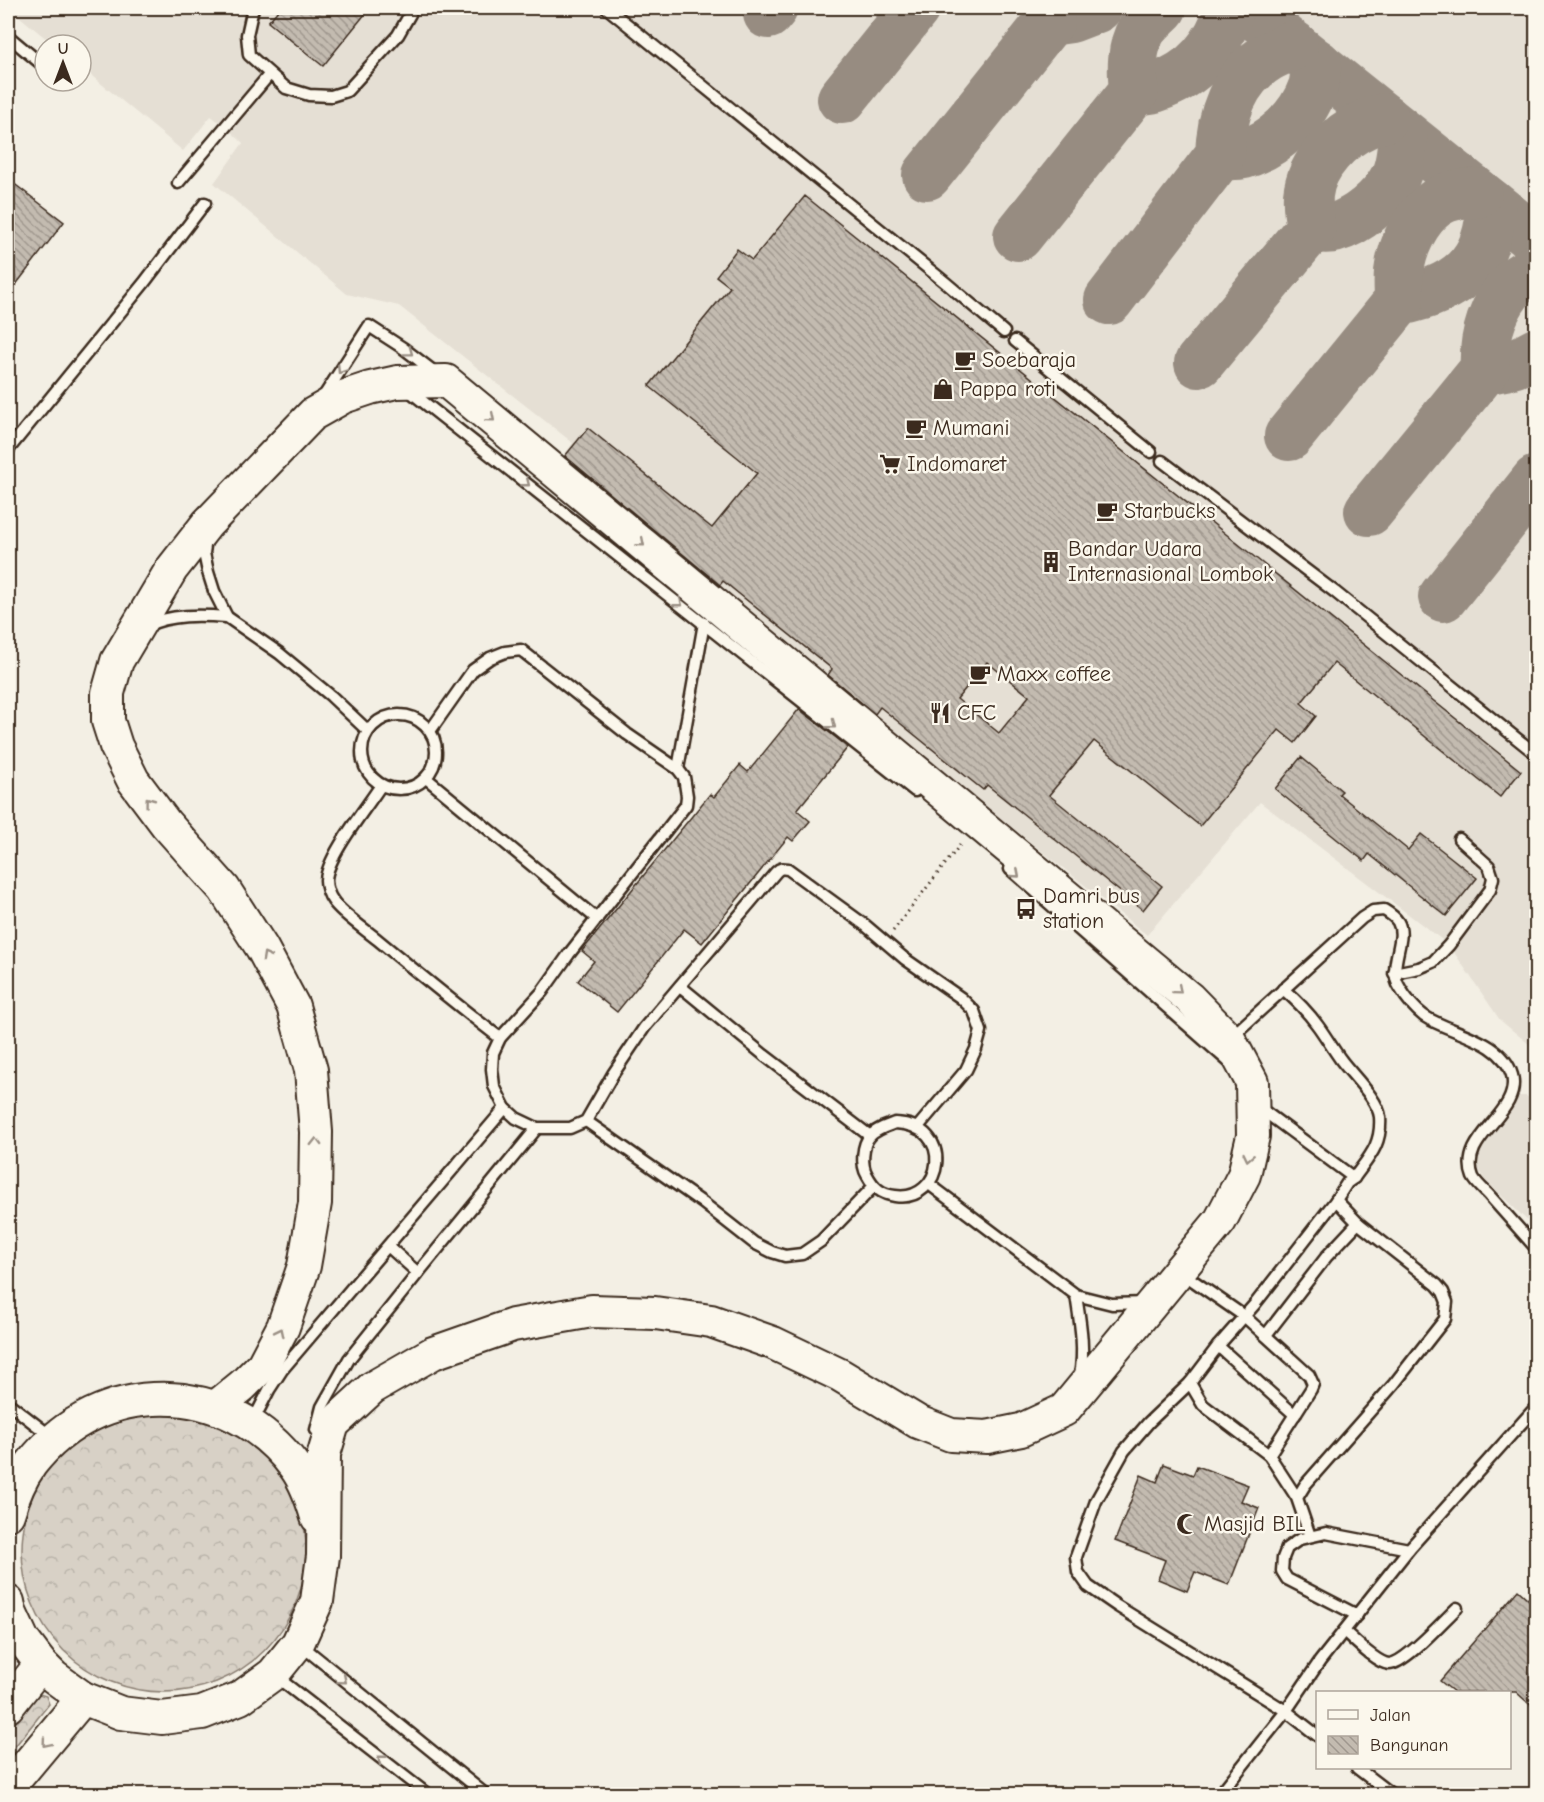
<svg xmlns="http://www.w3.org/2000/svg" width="1544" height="1802" viewBox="0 0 1544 1802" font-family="'Comic Neue',sans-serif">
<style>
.built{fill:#e5dfd4}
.park{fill:url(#park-crowns);stroke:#8a7e72;stroke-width:1.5}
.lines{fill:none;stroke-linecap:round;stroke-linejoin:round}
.taxiway{stroke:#978c81;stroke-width:50}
.building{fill:url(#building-back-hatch);stroke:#3b2a1e;stroke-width:1.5;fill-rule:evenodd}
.lane-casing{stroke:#3b2a1e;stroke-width:15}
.secondary-casing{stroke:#3b2a1e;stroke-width:36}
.path{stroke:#3b2a1e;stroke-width:3;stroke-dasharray:1.5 4.5;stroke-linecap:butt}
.lane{stroke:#fbf7ec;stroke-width:10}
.secondary{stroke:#fbf7ec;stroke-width:32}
.oneway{stroke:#9b9085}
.labels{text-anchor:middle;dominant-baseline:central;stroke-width:5;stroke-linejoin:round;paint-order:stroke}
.poi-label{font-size:22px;fill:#3b2a1e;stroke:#fbf7ec;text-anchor:start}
</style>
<defs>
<pattern id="park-crowns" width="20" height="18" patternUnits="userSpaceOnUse" patternTransform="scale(1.5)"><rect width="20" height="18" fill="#d8d1c6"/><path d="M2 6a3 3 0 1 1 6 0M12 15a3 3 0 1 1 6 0" fill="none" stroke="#bab4aa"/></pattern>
<pattern id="building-back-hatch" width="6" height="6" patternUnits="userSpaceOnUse" patternTransform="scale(1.5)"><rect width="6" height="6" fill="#c3bbb0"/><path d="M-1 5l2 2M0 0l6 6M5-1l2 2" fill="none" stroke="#a0988f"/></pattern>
</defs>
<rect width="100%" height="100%" fill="#f3efe4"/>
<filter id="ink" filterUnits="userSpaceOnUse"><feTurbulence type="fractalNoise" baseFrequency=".0167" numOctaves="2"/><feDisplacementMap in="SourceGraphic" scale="12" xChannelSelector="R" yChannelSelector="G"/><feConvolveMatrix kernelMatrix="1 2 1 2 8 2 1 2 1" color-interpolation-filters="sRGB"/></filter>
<g filter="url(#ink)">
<g class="built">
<path d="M9 8H1536V1050L1500 1020 1449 945 1260 802 1147 935 558 465 573 443 399 306 347 294 214 183 243 143 226 127 211 116 183 151 81 67V45H54Z"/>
<path d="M1518 1096H1526L1536 1102V1229L1484 1179 1478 1167 1479 1154Z"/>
</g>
<g class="park">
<circle cx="164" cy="1550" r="142"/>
<path d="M39 1694 46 1696 49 1704 8 1755V1732Z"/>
</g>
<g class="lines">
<g class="taxiway">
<path d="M1246 8 1536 240"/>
<path d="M768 14 773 8"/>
<path d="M1050 21 1071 18 1097 8"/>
<path d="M1134 91C1141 90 1150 90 1157 87 1196 74 1218 46 1230 8"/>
<path d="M842 99 915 8"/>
<path d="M1220 155C1228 155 1236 156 1244 154 1275 144 1302 119 1313 87 1315 80 1315 71 1317 64"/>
<path d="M927 175 1050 21 1049 8"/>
<path d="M1311 228C1318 228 1327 230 1334 228 1358 221 1382 201 1394 179 1401 166 1402 148 1403 134"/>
<path d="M1018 236 1134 91C1132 70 1131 48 1142 29 1147 22 1155 15 1162 8"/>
<path d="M1109 300 1220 155C1221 117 1233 78 1268 57 1276 53 1285 49 1293 45"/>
<path d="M1399 301C1455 290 1490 266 1491 204"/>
<path d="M1199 363 1311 228C1309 217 1307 206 1308 195 1311 164 1339 136 1366 124 1371 121 1378 120 1384 118"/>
<path d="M1485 369C1504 368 1520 363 1536 353"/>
<path d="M1289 436 1399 301C1399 291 1398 281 1399 272 1402 247 1415 218 1436 203 1448 195 1464 193 1477 193"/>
<path d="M1369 511 1485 369C1483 336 1493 305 1516 281 1522 276 1530 272 1536 268"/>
<path d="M1443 597 1536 480"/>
</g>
</g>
<g class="building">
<path d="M280 8H370L323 66 268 22Z"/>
<path d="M8 179 64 222 8 295Z"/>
<path d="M805 196 1521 771 1500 797 1334 663 1301 703 1316 716 1295 743 1279 730 1200 826 1094 741 1049 795 1162 886 1143 910 987 785 983 790 880 707 875 714 828 675 832 669 723 581 720 585 565 456 588 428 712 528 757 473 649 386 730 287 716 276 737 249 752 260ZM987 662 1029 696 999 733 957 699Z"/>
<path d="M799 709 848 747 797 810 810 821 793 841 788 837 702 943 684 929 617 1012 578 981 594 961 582 951 710 794 714 797 740 765 748 772Z"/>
<path d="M1301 757 1342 791 1339 794 1408 850 1421 834 1477 878 1446 916 1369 854 1364 861 1275 789Z"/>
<path d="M1164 1464 1193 1475 1197 1466 1248 1485 1241 1501 1259 1508 1229 1585 1195 1572 1187 1591 1158 1579 1165 1560 1115 1541 1141 1475 1157 1482Z"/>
<path d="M1518 1590 1536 1606V1710L1516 1692H1454L1440 1681Z"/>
</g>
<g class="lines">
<defs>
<g id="lane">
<path d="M253 8 247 35 249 55 286 88 309 95 331 96 347 91 398 35 410 14 411 8"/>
<path d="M607 8 946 283 1004 332"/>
<path d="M8 36 45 67"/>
<path d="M178 183 269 75"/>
<path d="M1015 341 1151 452"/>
<path d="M407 389 915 791"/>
<path d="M324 396 369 326 403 348 437 374"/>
<path d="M8 450 144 283 205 203"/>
<path d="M1162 461 1335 592 1536 754"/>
<path d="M206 539 204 553 208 572 214 591 227 617 279 653 331 696 368 731"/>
<path d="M146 626C171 614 200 615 227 617"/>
<circle cx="399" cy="752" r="37"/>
<path d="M430 731 473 670 490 658 505 652 521 650 627 734 678 769 684 777 687 796 686 805 569 954 542 992 500 1038 493 1053 492 1069 494 1086 505 1108 516 1118 537 1128H570L586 1121 613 1074 644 1028 776 872C780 868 782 868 788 869L865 925 905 959 961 998 974 1011 981 1031 976 1049 966 1070 917 1128"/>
<path d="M678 769 704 623"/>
<path d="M426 778 597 919"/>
<path d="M381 785C367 807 327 856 326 880 326 887 329 896 333 901 342 914 366 930 378 940 418 973 458 1006 500 1038"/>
<path d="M1010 869 1228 1061"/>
<path d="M1394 973 1419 968 1433 962 1449 945 1490 890 1493 878 1489 866 1459 839"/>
<path d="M680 986 764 1055 870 1136"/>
<path d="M1283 989C1296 1000 1308 1012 1318 1026 1326 1037 1333 1049 1341 1060 1352 1075 1378 1099 1380 1117 1382 1145 1369 1157 1354 1178"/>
<path d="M1230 1038 1362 918 1373 911 1384 910C1389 913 1395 917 1398 922 1408 940 1386 966 1400 988 1406 998 1415 1009 1424 1016 1451 1034 1502 1039 1512 1075 1522 1115 1457 1136 1473 1177 1476 1183 1483 1189 1488 1194 1504 1212 1520 1230 1536 1248"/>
<path d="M1257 1106 1354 1178 1347 1183 1336 1200"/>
<path d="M586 1121 703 1203 754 1243 772 1252 785 1256 802 1254 821 1241 873 1187"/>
<path d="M895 1123C956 1125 944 1203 895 1196 881 1194 874 1188 867 1175 861 1165 862 1145 870 1136 876 1129 887 1126 895 1123Z"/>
<path d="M929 1184 1076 1295 1112 1304 1145 1303"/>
<path d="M418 1273 537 1128"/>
<path d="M1182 1273 1244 1316 1309 1375 1313 1384 1311 1389 1269 1455"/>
<path d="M1076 1295C1080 1322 1085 1348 1080 1375"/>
<path d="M1266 1335 1327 1256 1358 1223"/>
<path d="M1218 1346 1295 1415"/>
<path d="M1190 1383 1149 1422 1124 1451 1096 1501 1076 1557 1078 1572 1088 1586 1117 1606 1286 1711 1318 1736"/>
<path d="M8 1403 53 1438"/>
<path d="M252 1423 269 1390 282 1370 505 1108"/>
<path d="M316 1430 322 1407 349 1359 418 1273 389 1247"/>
<path d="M1297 1498 1269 1455 1203 1405 1190 1383 1218 1346 1255 1304 1336 1200 1358 1223 1437 1285 1443 1292 1447 1302 1445 1319 1394 1384 1305 1485 1297 1498 1310 1536"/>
<path d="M1357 1615 1287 1579 1282 1571 1283 1558 1287 1548 1300 1539 1326 1533 1409 1549"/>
<path d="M1344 1631C1354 1640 1376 1663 1389 1664 1405 1664 1444 1620 1457 1608"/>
<path d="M301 1645 485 1794"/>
<path d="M274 1675 427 1794"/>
<path d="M1357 1768 1391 1794"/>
<path d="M1220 1794 1286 1711 1320 1661 1409 1549 1536 1407"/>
</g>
<g id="secondary">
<path d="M8 1514C13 1497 20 1479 31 1464 99 1376 229 1377 295 1467 306 1482 312 1500 317 1517"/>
<path d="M8 1602 10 1612 23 1640 41 1664 54 1677 83 1698 121 1713 162 1718 202 1713 240 1698 273 1674 298 1643 317 1601 323 1556 324 1454 333 1424 372 1388 433 1353 513 1325 592 1311 655 1313 711 1321 773 1343 840 1375 918 1422 951 1435 987 1437 1021 1430 1064 1410 1220 1221 1244 1175 1253 1136 1252 1082 1229 1039 1189 998 446 381 397 382 370 388 343 397 313 414 207 524 171 570 117 661 108 693V721L116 746 133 780 166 824 224 889 262 948 293 1006 311 1070 316 1132 315 1203 304 1266 283 1327 263 1365 243 1385 216 1407"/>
<path d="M8 1706 41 1664"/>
<path d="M8 1788 83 1698"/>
</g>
</defs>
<use href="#lane" class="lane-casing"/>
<use href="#secondary" class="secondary-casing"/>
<path class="path" d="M893 931 960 845"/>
<use href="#lane" class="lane"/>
<use href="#secondary" class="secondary"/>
</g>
<defs><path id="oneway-chevron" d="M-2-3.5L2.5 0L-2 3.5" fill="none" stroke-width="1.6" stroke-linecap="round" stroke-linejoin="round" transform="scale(1.5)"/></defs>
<g class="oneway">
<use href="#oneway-chevron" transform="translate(409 352) rotate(37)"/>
<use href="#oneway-chevron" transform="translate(341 370) rotate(123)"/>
<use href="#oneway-chevron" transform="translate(491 418) rotate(40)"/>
<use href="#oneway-chevron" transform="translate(526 483) rotate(38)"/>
<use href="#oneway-chevron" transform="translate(641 543) rotate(40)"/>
<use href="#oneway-chevron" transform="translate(679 603) rotate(38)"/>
<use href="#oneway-chevron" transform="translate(832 725) rotate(38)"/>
<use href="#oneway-chevron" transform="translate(149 801) rotate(-127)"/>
<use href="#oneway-chevron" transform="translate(1016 874) rotate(41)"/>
<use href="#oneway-chevron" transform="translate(266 956) rotate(-119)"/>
<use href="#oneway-chevron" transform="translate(1178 990) rotate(40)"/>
<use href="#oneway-chevron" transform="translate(316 1142) rotate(-89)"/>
<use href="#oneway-chevron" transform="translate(1248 1157) rotate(102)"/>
<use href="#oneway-chevron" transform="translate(280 1332) rotate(-64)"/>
<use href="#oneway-chevron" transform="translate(343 1680) rotate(40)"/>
<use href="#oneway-chevron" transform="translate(46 1743) rotate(130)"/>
<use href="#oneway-chevron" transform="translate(381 1759) rotate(-142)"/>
</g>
</g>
<defs>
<symbol id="cafe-bare" viewBox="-9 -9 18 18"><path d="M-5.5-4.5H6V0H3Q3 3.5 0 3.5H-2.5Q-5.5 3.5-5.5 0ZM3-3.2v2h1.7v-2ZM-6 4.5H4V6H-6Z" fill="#3b2a1e" stroke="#fbf7ec" stroke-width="2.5" paint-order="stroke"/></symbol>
<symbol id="shop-bare" viewBox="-9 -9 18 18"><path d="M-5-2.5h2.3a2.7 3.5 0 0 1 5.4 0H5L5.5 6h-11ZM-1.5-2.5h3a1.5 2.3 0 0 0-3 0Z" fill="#3b2a1e" stroke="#fbf7ec" stroke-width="2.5" paint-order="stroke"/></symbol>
<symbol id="supermarket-bare" viewBox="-9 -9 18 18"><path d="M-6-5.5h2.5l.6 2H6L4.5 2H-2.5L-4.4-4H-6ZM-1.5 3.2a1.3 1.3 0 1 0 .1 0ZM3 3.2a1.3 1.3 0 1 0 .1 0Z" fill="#3b2a1e" stroke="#fbf7ec" stroke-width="2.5" paint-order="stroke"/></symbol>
<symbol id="building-bare" viewBox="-9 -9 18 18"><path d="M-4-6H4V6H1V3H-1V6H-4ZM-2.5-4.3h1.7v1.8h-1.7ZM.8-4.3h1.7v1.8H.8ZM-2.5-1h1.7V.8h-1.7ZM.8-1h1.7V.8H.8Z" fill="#3b2a1e" stroke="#fbf7ec" stroke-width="2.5" paint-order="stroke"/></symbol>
<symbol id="restaurant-bare" viewBox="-9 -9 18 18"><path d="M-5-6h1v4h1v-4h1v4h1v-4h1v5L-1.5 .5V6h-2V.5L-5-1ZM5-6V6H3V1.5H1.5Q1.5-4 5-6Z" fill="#3b2a1e" stroke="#fbf7ec" stroke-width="2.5" paint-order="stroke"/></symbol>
<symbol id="bus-bare" viewBox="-9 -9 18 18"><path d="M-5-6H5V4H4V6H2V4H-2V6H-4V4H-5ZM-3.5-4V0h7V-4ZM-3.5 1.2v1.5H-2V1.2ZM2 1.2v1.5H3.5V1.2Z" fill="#3b2a1e" stroke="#fbf7ec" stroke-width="2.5" paint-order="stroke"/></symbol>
<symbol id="mosque-bare" viewBox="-9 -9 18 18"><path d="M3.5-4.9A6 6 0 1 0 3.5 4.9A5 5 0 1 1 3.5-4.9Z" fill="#3b2a1e" stroke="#fbf7ec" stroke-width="2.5" paint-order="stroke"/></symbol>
</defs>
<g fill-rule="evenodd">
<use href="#cafe-bare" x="950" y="345" width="30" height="30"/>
<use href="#shop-bare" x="928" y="374" width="30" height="30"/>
<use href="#cafe-bare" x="901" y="413" width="30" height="30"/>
<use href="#supermarket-bare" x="875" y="449" width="30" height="30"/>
<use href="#cafe-bare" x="1092" y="496" width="30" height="30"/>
<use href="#building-bare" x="1036" y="547" width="30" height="30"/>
<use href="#cafe-bare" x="965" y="659" width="30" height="30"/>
<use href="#restaurant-bare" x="925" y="698" width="30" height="30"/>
<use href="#bus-bare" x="1011" y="894" width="30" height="30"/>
<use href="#mosque-bare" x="1172" y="1509" width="30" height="30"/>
</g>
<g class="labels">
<g class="poi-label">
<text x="982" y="360">Soebaraja</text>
<text x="960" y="389">Pappa roti</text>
<text x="933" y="428">Mumani</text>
<text x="907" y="464">Indomaret</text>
<text x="1124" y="511">Starbucks</text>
<text x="1068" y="549">Bandar Udara<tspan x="1068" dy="25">Internasional Lombok</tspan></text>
<text x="997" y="674">Maxx coffee</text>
<text x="957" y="713">CFC</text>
<text x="1043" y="896">Damri bus<tspan x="1043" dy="25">station</tspan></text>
<text x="1204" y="1524">Masjid BIL</text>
</g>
</g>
<rect width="1544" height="1802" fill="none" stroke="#fbf7ec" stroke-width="30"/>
<rect x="15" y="15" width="1514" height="1772" fill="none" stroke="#3b2a1e" stroke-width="2" filter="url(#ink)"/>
<rect x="1316" y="1691" width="195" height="78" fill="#fbf7ec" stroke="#aea59a" stroke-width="1.5"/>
<rect x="1328" y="1710" width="30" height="9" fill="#fbf7ec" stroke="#aea59a" stroke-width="1.5"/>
<text x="1370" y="1721" font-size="18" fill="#3b2a1e">Jalan</text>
<rect x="1328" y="1736" width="30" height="18" fill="url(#building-back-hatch)" stroke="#aea59a" stroke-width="1.5"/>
<text x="1370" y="1751" font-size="18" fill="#3b2a1e">Bangunan</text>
<g transform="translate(63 63)"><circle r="28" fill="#fbf7ec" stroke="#aea59a" stroke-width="1.5"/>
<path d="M0-4.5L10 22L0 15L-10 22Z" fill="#3b2a1e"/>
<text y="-9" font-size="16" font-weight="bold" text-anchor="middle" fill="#3b2a1e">U</text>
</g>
</svg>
